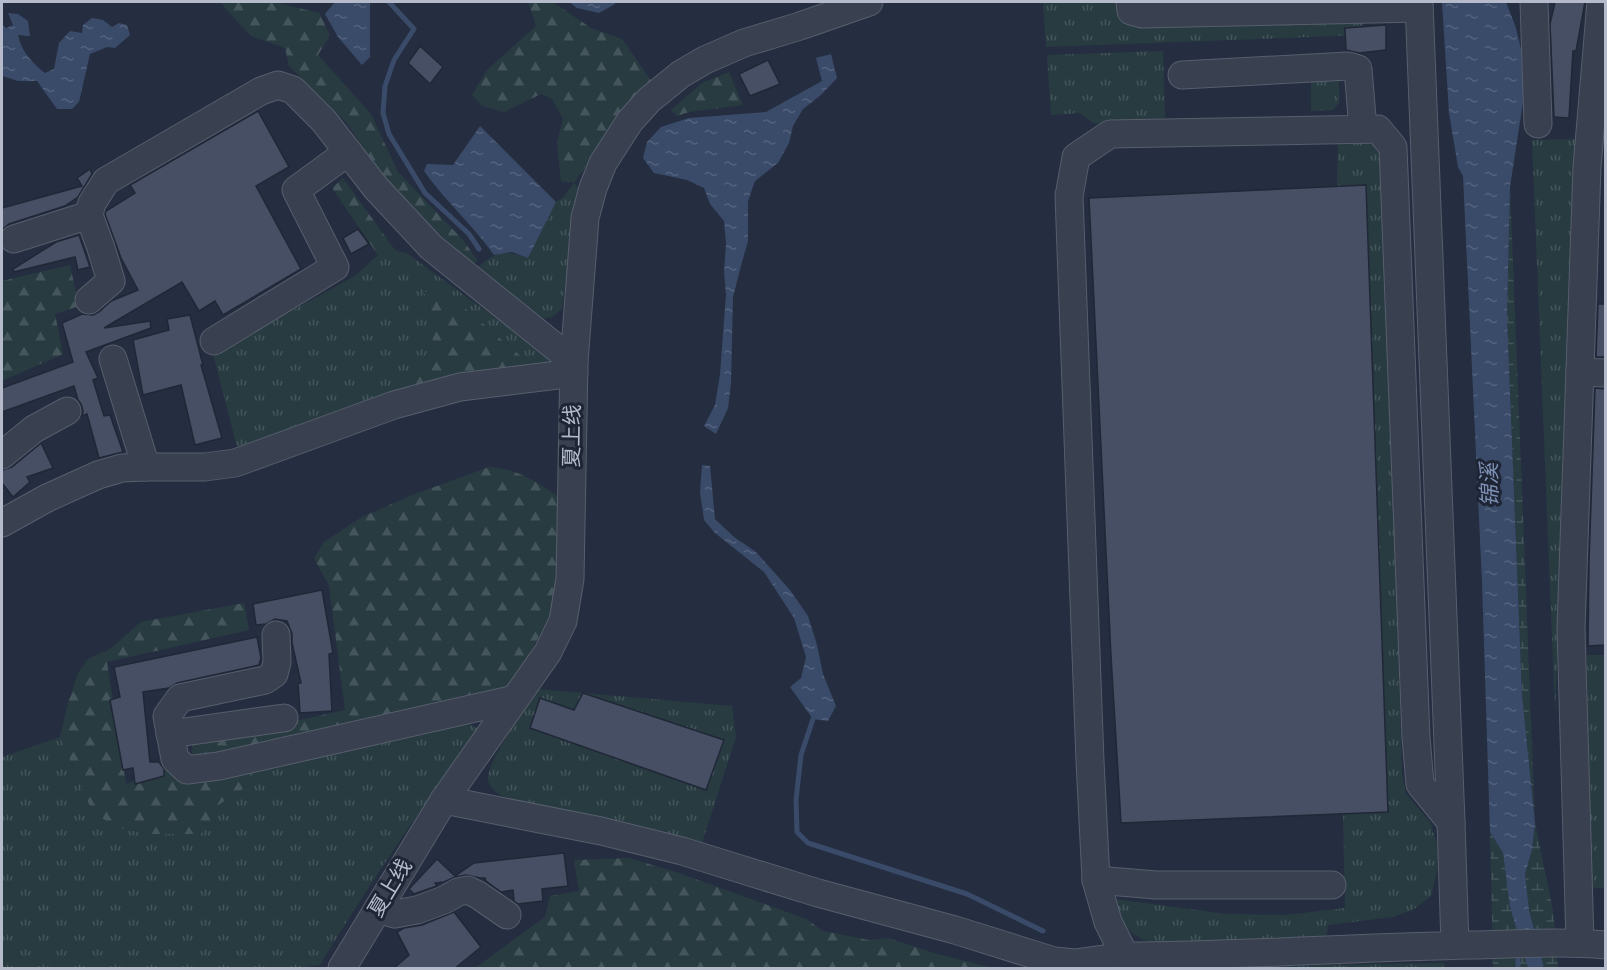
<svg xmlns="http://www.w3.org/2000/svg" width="1607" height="970" viewBox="0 0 1607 970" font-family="Jost,'Noto Sans SC',sans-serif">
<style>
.grass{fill:url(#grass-tufts)}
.forest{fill:url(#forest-firs)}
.wetland{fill:url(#wetland-marsh)}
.water{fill:url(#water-ripples)}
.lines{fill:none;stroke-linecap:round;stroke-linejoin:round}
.stream{stroke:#3a4a69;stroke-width:5}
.building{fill:#464f64;stroke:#202737;stroke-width:1.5}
.minor-casing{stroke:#575e6d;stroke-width:29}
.minor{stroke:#39404f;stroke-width:27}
.labels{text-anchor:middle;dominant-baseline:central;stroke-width:6;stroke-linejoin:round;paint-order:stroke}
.street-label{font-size:21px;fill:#b5bbca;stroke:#1e2535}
.water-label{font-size:22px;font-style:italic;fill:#7c8eb2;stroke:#1e2535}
</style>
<defs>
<pattern id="grass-tufts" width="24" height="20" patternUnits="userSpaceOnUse" patternTransform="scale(1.5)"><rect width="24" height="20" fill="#273b41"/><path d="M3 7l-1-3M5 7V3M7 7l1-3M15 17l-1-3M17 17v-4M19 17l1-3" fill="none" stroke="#44555b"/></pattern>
<pattern id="forest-firs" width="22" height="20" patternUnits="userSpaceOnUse" patternTransform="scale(1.5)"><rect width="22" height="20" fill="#273b41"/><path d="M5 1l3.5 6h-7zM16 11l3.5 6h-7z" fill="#44555b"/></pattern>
<pattern id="wetland-marsh" width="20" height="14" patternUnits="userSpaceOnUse" patternTransform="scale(1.5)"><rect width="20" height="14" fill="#273b41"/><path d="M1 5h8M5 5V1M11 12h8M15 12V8" fill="none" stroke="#44555b"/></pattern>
<pattern id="water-ripples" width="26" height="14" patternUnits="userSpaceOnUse" patternTransform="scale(1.5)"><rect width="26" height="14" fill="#3a4a69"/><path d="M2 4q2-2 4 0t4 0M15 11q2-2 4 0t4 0" fill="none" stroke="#54627d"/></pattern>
</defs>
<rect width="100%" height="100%" fill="#252e40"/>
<g class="grass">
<path d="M1043 2H1121L1363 18V35L1046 47Z"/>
<path d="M1163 51 1165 118 1107 125 1093 123 1080 113 1051 115 1047 55Z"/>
<path d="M1339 69V103L1333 110 1311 111V71Z"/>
<path d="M1338 139 1379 142 1383 160 1402 772 1406 794 1430 822 1439 851 1437 872 1431 896 1414 909 1393 917 1328 925 1326 939 1151 943C1125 932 1124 925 1115 899L1226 914 1286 915 1345 908 1343 814 1388 812 1366 185 1337 186Z"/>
<path d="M1579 139 1555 711 1532 140Z"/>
<path d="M574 183 581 190 572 234 562 309 552 317 541 319 474 270C496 253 500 248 528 258L556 202 562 198Z"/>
<path d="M395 250 408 254 547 356 552 365 527 366 522 357 459 303 447 295 424 292C426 301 431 310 433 319 438 346 420 370 403 388L237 447 213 354 355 276 378 255Z"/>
<path d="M1587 655H1605V888H1591Z"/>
<path d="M537 689 732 706 736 737 702 843 502 796C495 791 489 788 488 779 486 763 527 706 537 689Z"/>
<path d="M469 723 479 730C422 806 369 884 320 965L297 968H2V757L60 737 92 811 145 834H199L215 824 217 806 252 783V770Z"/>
<path d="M1444 963V968H1159Z"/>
</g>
<g class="forest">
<path d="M221 2H280L282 4 319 13 330 35 318 55 371 114 398 172 463 240 478 261 469 265 451 249 392 189 345 121 289 66 285 48 251 36 225 8Z"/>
<path d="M528 2H553L591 28 622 39 654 85 628 106 574 183 561 181 557 142 563 119 552 99 541 94 504 112 482 106 472 95 486 71 536 26Z"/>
<path d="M729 72 743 105 689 112 677 116 671 110 702 83Z"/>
<path d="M343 178 395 250 378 255 332 188Z"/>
<path d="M70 265 79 306 55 314 63 354 2 381V281Z"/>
<path d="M423 292 447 295 459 303 522 357 527 366 406 391 403 388C420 370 438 346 433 319 431 310 427 301 423 292Z"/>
<path d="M489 467C514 468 537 481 557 496L560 514V559L554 610 515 680 504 688 210 761 192 757V744L345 710 329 586 314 558 324 542 362 517 410 496Z"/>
<path d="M244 603 249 630 107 662 126 784 168 767 175 779 252 770V783L217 806 215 824 199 834H145L114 826 92 811 60 737 68 703 78 673 88 659 110 649 141 622Z"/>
<path d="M629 858 676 872 806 919 823 931 869 940 888 938 937 954 993 968H475L545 917 550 896 579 891 574 860Z"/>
</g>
<g class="wetland">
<path d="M1510 187 1535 823 1553 910 1558 968H1544L1529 910 1525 874 1532 850 1535 823 1522 695 1507 316Z"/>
<path d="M1490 832 1503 853 1510 907 1528 968H1493Z"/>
</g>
<g class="water">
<path d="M335 2H370V57L362 65 338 37 325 14Z"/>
<path d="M569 2H615V4L599 13 577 8Z"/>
<path d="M1442 2H1506L1516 28 1524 62 1523 102 1510 187 1507 316 1522 695 1535 823 1532 850 1525 874 1529 910 1544 968H1528L1510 907 1503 853 1490 832 1482 582 1463 176 1458 167 1449 113Z"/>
<path d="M8 13 18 14 28 21 30 36 18 35C21 51 32 63 45 73L54 69 59 43 70 31 82 33 83 25 92 18 103 20 112 27 119 23 127 25 130 35 115 48 107 47 90 54 79 102 72 109H57L37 81H18L2 76V25L6 28 13 25Z"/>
<path d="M831 54 837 78 821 95 803 109 793 126 789 143 778 163 755 181 748 201V241L742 262 733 297 731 383 728 408 716 434 704 426 715 405 720 374 726 295 724 271 726 244 724 221 710 204 704 188 687 180 654 173 643 158 647 142 661 127 689 118 766 112 822 81 816 58Z"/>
<path d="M480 126 556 202 528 258 512 252 494 255C473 225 445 201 424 171L427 164 453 165Z"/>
<path d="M702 465 710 466 715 519 734 537 756 552 790 590 808 616 817 645 823 674 836 706 828 721 813 719 790 687 801 678 806 657 794 618 764 572 715 533 704 520 700 492Z"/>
</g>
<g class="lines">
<g class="stream">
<path d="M389 2 414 29 394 60 385 86 383 113 389 134 425 193 469 234 479 249"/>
<path d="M813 719 801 755 796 800 797 832 808 843 967 894 1043 931"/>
<path d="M1518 952V968"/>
</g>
</g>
<g class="building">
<path d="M1555 2H1585L1576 51H1573L1569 118 1554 117 1550 24Z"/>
<path d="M1386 25V50L1359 53 1346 50 1345 28Z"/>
<path d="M420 46 443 67 430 84 408 63Z"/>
<path d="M768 60 780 84 750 96 739 74Z"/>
<path d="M258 111 289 167 256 186 301 269 223 315 215 301 199 311 182 282 104 328 150 321 151 328 86 352 98 378 93 380 104 416 110 415 123 452 99 458 87 414 82 416 83 411 81 404 78 400 74 386 2 412V388L73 362 62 323 82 314 93 315 99 312 111 301 138 290 121 258 105 214 106 211 135 193 130 185Z"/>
<path d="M90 169 92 174 78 197 65 206 9 224 2 230V208L82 186 77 178Z"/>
<path d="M1366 185 1388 812 1121 823 1111 656 1089 198Z"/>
<path d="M358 229 369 244 351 254 343 238Z"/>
<path d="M79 235 90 267 78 270 75 257 14 272 13 269 56 242Z"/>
<path d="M1598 304H1605V357H1596Z"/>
<path d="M190 315 203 365H201L222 438 195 445 181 385 143 395 133 340 169 330 167 319Z"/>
<path d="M1595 388 1605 389V645L1588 646 1589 562Z"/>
<path d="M41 443 53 468 27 477 30 482 13 497 2 483V470L12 467Z"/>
<path d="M322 590 333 653 329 654 332 711 300 713 298 683H301L292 643V634L287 621 275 619 266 624 256 625 253 604Z"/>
<path d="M257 637 261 658 259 665 177 683 169 688 143 692 150 762H159L164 769V776L135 784 133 768 123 770 110 700 120 697 114 667Z"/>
<path d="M583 693 724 740 706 790 530 728 540 698 574 710Z"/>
<path d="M564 853 568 886 542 889 543 901 518 904 514 901 513 890 501 892 486 881 485 878H480L466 875 455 877 444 882 435 883 437 886 414 894 409 889 437 859 455 876 474 863Z"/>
<path d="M454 912 481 947 454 969H393L409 955 397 932 404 928 422 925Z"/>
</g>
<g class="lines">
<defs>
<g id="minor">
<path d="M1130 2 1131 11 1142 14 1419 8"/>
<path d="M1419 2 1451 822"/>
<path d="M1534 2 1538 124"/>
<path d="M1182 75 1348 66 1358 69 1363 129"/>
<path d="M14 239 89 215"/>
<path d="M89 300 111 281 101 248 89 215 92 203 106 181 261 91 278 85 293 90 324 121 376 188 431 247 574 362"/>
<path d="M214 341 335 267 296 190 348 152"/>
<path d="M113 359 146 467"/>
<path d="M1580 372 1606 373"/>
<path d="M2 455 34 429 67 411"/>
<path d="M2 523 47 498 98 475 122 468 146 467H205L235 463 394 405 460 387 574 373"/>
<path d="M276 635 277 662 274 674 265 680 180 698 167 716 175 759 187 770 219 766 515 699"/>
<path d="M170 734 284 718"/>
<path d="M444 800 601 831 682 851 818 893 955 930 1054 961 1075 963 1125 956"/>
<path d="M1096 880 1156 885H1332"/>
<path d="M378 909 395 914 417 910 444 900 458 892 468 890 478 895 507 915"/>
<path d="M1580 942 1571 628 1587 167 1601 2"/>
<path d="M1455 945 1451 822 1420 784 1416 737 1393 147 1378 129 1110 134 1076 157 1069 196 1090 761 1096 880 1108 922 1125 956C1241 956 1357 947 1473 945 1517 944 1561 941 1606 945"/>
<path d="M342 968 444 800 548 652 563 621 570 579 574 362 585 218 593 188 603 163 630 121 649 100 681 74 705 60 744 43 800 26 869 2"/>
</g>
</defs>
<use href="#minor" class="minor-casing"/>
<use href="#minor" class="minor"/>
</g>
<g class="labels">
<g class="street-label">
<text transform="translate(572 436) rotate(-89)">夏上线</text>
<text transform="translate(390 888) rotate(-59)">夏上线</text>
</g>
<g class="water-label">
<text transform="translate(1489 485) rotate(-91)">锦溪</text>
</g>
</g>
<rect width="1607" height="970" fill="none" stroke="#b5bbca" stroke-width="6"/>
</svg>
